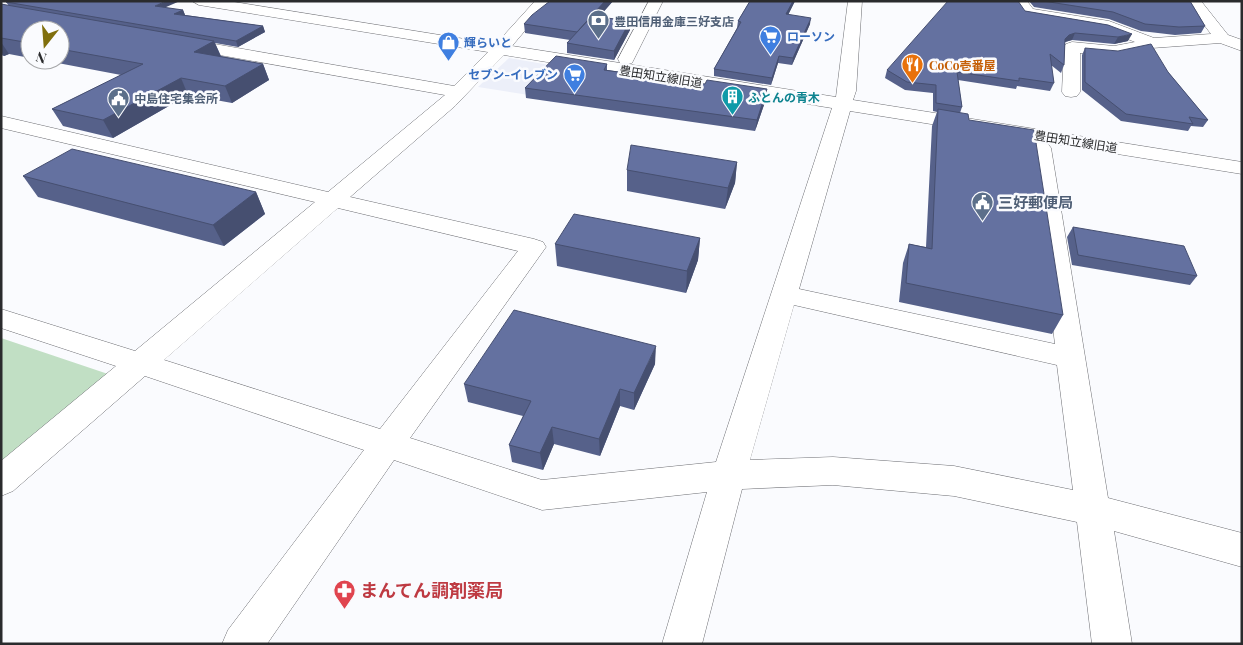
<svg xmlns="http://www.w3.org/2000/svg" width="1243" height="645" viewBox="0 0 1243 645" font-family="'Playfair Display','Noto Sans JP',serif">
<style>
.built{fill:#eceff9}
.green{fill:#c1dfc4}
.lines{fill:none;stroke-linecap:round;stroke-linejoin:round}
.minor-casing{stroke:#6d6e73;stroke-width:1}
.minor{fill:#fff;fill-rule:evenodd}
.wall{fill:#56618a}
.shaded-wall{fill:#464f70}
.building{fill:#6471a0;stroke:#464f70}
.labels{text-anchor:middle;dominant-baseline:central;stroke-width:5;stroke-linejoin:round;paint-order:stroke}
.far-service-label{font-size:12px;font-weight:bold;fill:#4e5e75;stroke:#fafbfe;text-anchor:start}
.far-shop-label{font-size:12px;font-weight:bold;fill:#366cbe;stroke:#fafbfe;text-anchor:start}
.far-food-label{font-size:12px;font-weight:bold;fill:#c56008;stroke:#fafbfe;text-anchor:start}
.far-street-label{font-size:12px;fill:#2a2b2d;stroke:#fafbfe}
.far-culture-label{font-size:12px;font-weight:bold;fill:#0d838f;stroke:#fafbfe;text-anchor:start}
.service-label{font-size:15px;font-weight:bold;fill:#4e5e75;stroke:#fafbfe;text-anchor:start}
.near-health-label{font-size:18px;font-weight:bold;fill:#be3a42;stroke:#fafbfe;text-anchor:start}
</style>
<rect width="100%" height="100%" fill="#fafbfe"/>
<path class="built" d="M509 58 631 79 611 108 478 87Z"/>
<path class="green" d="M1 338 111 375 1 466Z"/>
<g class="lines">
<defs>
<g id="minor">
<path d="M192 1H228L496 44 535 1H550L512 46 836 97 848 1H862L856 91 853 100 1242 162V174L850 111 799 289 1055 344 1031 148 1034 144 1041 142 1048 144 1051 148 1108 498 1242 533V567L1114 531 1132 644H1092L1077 522 954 496 833 485 742 489 702 644H662L707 492 542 510 394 460 267 644H222L228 630 364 450 145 376 13 491 1 496V461L116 366 1 328V309L135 351 315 202 1 128V116L328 192 445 95 180 48 174 46 172 43 174 40 180 38 454 86 488 52 199 5ZM504 55 832 108 716 462 542 480 410 438 546 247 543 242 534 239 350 197 455 106ZM338 208 518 251 380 429 164 360ZM794 305 1057 365 1073 490 954 466 833 457 750 460Z"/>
<path d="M649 1H663L632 63H620L618 59Z"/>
<path d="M1009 1H1027L1033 9 1109 21 1154 38 1211 34 1186 1H1201L1228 35 1242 40V51L1220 43 1152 48 1114 56 1080 53V92L1077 96 1071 97 1065 96 1062 92 1064 47 1066 44 1072 42 1114 46 1135 42 1105 30 1023 16 1017 7Z"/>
</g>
</defs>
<use href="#minor" class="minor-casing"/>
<use href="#minor" class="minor"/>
</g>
<g class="wall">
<path d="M550 1H613L599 17 630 30 614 60 567 53V43L570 40 525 33 524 24Z"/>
<path d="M750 1H795L788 15 810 24 792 65 778 63 771 85 714 76V69L737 28 738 21Z"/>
<path d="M1029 1H1190L1205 26 1201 33 1175 35 1141 31 1109 19 1034 7Z"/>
<path d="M6 2 166 8 183 10 185 15 263 26 265 32 238 47 215 43 221 56 263 64 269 80 232 103 188 95 113 138 63 126 52 109 121 75 42 60H60V30H30V58L9 54 4 56 1 55V4L9 6Z"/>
<path d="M1025 11 1108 25 1128 41 1114 44 1072 40 1065 42 1064 65 1061 73 1051 65 1054 83 1050 91 1017 86 1016 89 958 80 962 107 960 113 969 120 1063 315 1052 334 899 302 903 263 909 244 926 247 932 126 937 112 933 111V93L905 90 885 78 887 70Z"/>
<path d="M1085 48 1168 72 1208 120 1203 127 1191 126 1188 131 1121 121 1082 90V55Z"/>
<path d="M607 64V70L705 84 766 99 755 131 526 98 525 88Z"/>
<path d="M737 162 735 183 725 209 627 191V170Z"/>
<path d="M23 176 256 192 265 214 224 246 38 197Z"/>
<path d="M1073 227 1197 276 1190 285 1072 265 1067 237Z"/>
<path d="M700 238 698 260 686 293 557 266 555 244Z"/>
<path d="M655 364 634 410 620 406 600 456 554 444 543 470 512 462 509 445 523 416 468 402 464 384Z"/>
</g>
<g class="shaded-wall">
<path d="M166 1H180L157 11 155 6Z"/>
<path d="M605 1H613L578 41 577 32Z"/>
<path d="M793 1H795L785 21 786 14Z"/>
<path d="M183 10 185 15 174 14Z"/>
<path d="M811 18 810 24 792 65 793 58Z"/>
<path d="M630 21V30L614 60V51Z"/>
<path d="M263 26 265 32 238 47 236 41Z"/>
<path d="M1075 33 1072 40 1065 42V39L1069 35Z"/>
<path d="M1132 34 1128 41 1114 44 1118 37Z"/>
<path d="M214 41 221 57 194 52Z"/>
<path d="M1 42 9 54 4 56 1 51Z"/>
<path d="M779 56 778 63 771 85 772 78Z"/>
<path d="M263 64 269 80 232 103 225 86Z"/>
<path d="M181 78 188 95 113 138 103 120Z"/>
<path d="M767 89 766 99 755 131 757 120Z"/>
<path d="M737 162 735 183 725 209 728 188Z"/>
<path d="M256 192 265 214 224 246 213 225Z"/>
<path d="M700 238 698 260 686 293 687 271Z"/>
<path d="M656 346 655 364 634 410V393Z"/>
<path d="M620 389V406L600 456 599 439Z"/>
<path d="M552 427 554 444 543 470 540 453Z"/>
</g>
<g class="building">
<path d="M9 1H166L155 6 183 10 174 14 263 26 236 41 6 2Z"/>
<path d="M550 1H605L577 32 524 24 532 15Z"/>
<path d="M750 1H793L786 14 811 18 793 58 779 56 772 78 714 69 741 22 738 21Z"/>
<path d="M948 1H1018L1025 11 1108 25 1132 34 1118 37 1075 33 1069 35 1065 39 1064 65 1050 54 1054 83 1019 78V81L957 72 962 107 936 103V85L907 82 887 70Z"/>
<path d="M1043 1H1190L1205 26 1179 27 1145 24 1113 12Z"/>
<path d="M1 4 214 41 194 52 263 64 225 86 181 78 103 120 52 109 143 64 60 49V30H30V43L1 38Z"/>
<path d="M592 16 630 21 614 51 567 43Z"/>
<path d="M1151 44 1168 72 1208 120 1189 117 1193 124 1126 114 1085 82V48L1118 51Z"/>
<path d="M556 56 607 64 604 70 705 84 707 80 767 89 757 120 525 88Z"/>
<path d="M938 109 968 114 969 120 1034 130 1063 315 906 283 909 244 932 249Z"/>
<path d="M631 145 737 162 728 188 627 170Z"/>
<path d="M72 149 256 192 213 225 23 176Z"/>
<path d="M574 214 700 238 687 271 555 244Z"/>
<path d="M1073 227 1184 246 1197 276 1078 255Z"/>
<path d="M514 310 656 346 634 393 620 389 599 439 552 427 540 453 509 445 531 401 464 384Z"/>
</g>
<defs>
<symbol id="bank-pin" viewBox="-11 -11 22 30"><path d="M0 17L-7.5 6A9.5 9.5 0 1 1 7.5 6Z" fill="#5c6f8a" stroke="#fafbfe"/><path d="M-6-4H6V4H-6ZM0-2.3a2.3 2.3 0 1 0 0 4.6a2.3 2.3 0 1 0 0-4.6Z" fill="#fff"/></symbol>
<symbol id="supermarket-pin" viewBox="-11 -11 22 30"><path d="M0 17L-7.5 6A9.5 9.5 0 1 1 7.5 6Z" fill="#3f7fe0" stroke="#fafbfe"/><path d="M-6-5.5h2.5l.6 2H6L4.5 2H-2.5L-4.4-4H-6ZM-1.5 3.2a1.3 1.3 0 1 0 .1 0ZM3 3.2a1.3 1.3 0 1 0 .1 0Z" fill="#fff"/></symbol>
<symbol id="shop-pin" viewBox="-11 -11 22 30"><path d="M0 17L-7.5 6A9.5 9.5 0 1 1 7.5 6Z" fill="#3f7fe0" stroke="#fafbfe"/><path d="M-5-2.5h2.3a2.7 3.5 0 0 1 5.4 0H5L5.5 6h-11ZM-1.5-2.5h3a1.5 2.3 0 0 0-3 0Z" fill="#fff"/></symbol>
<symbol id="restaurant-pin" viewBox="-11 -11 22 30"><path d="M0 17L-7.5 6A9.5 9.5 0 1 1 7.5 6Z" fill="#e8710a" stroke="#fafbfe"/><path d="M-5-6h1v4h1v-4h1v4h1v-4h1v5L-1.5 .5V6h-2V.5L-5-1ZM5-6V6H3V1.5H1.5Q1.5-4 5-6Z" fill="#fff"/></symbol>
<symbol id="building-pin" viewBox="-11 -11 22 30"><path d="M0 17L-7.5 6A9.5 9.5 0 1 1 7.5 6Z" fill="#0f9aa8" stroke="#fafbfe"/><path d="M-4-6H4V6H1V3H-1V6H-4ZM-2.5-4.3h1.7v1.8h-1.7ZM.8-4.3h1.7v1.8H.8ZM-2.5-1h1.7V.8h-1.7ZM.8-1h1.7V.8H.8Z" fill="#fff"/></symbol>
<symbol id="civic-pin" viewBox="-11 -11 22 30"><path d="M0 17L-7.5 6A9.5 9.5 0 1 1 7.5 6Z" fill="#5c6f8a" stroke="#fafbfe"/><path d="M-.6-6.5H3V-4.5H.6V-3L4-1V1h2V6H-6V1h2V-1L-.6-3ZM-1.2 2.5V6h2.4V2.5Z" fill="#fff"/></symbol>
<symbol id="pharmacy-pin" viewBox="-11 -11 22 30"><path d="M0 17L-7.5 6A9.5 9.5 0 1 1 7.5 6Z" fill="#e0444e" stroke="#fafbfe"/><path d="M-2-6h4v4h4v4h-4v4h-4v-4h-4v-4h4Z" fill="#fff"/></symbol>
</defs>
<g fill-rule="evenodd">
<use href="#bank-pin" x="586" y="8" width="25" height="34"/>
<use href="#supermarket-pin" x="758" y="24" width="25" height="34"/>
<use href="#shop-pin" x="436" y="30" width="25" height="34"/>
<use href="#restaurant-pin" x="900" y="52" width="25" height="34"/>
<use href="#supermarket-pin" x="562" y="62" width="25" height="34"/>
<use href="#building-pin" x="720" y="84" width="25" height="34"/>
<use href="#civic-pin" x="106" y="86" width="25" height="34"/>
<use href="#civic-pin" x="970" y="190" width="25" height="34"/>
<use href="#pharmacy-pin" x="332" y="578" width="25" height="34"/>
</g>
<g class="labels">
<g class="far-service-label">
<text x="614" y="21">豊田信用金庫三好支店</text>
<text x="134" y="98">中島住宅集会所</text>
</g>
<g class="far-shop-label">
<text x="787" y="36">ローソン</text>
<text x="464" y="42">輝らいと</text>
<text x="558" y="74" text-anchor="end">セブン-イレブン</text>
</g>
<g class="far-food-label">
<text x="929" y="65">CoCo壱番屋</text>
</g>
<g class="far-street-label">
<text transform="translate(661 76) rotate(9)">豊田知立線旧道</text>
<text transform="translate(1076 141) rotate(9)">豊田知立線旧道</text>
</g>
<g class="far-culture-label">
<text x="748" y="97">ふとんの青木</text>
</g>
<g class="service-label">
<text x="998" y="202">三好郵便局</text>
</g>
<g class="near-health-label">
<text x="360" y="590">まんてん調剤薬局</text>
</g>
</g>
<rect width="1243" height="645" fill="none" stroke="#2a2b2d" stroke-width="5"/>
<g transform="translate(45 45) rotate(197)"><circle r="24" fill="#fafbfe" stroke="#a7a8aa"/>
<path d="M0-4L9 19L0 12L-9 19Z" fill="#806f0d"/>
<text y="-8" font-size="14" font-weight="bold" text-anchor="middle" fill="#2a2b2d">N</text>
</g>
</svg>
